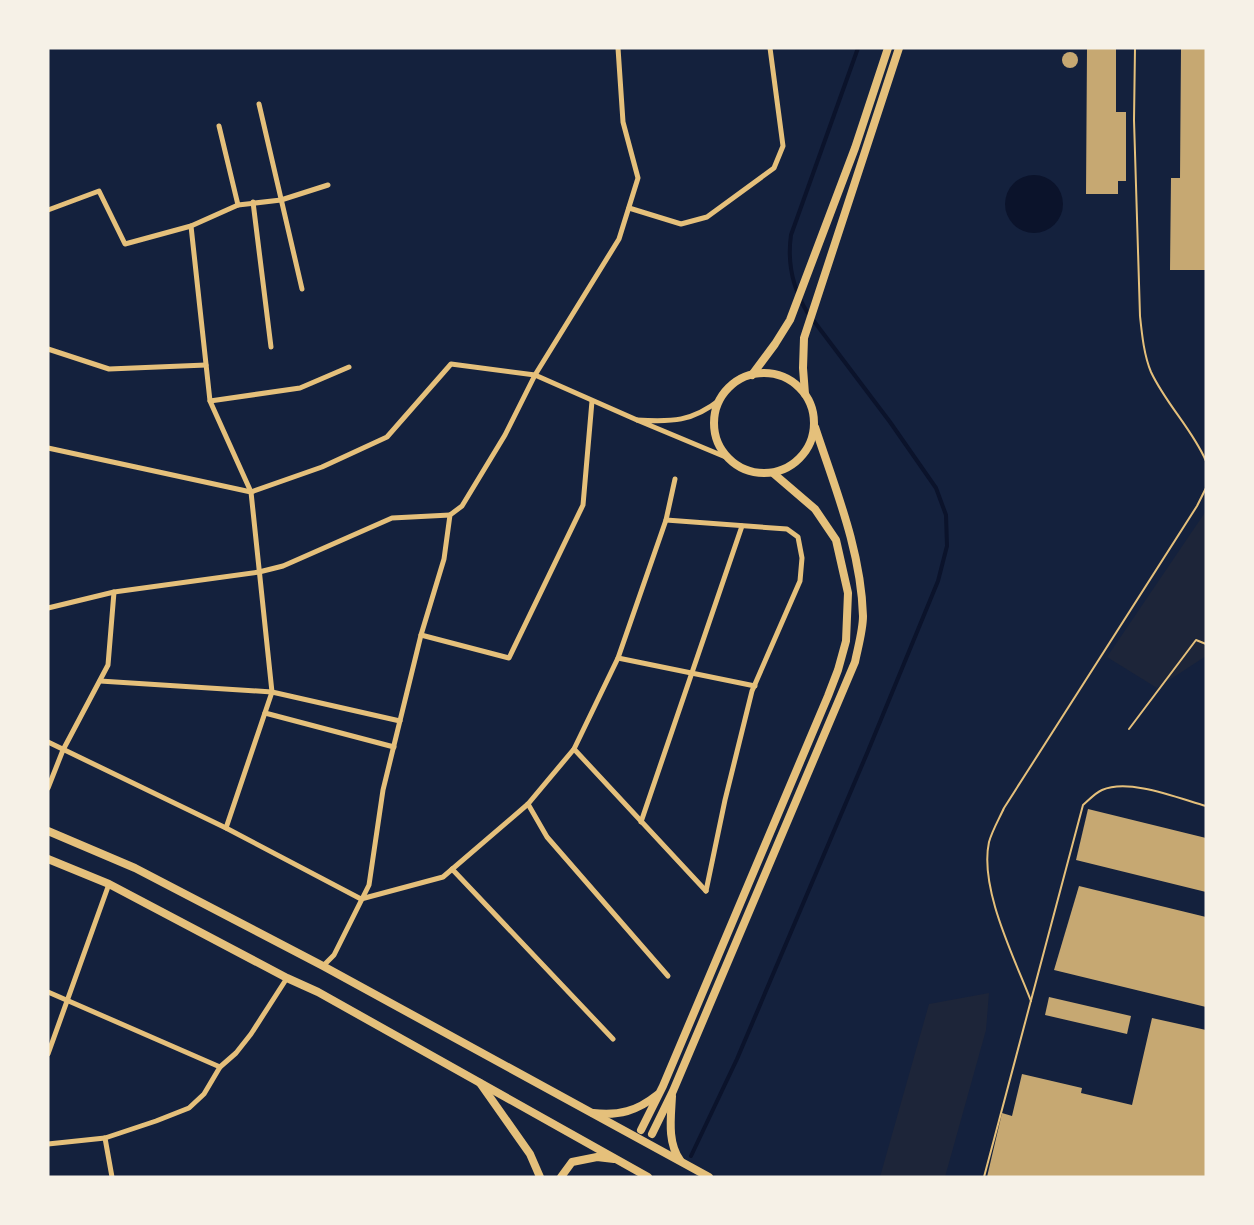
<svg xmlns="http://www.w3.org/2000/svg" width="1254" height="1225" viewBox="0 0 1254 1225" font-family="Lora,serif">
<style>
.green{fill:#1d2539}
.water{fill:#0b132b}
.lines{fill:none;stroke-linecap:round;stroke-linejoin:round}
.stream{stroke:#0b132b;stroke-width:4}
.building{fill:#c6a872}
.path{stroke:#e5c07b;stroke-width:2}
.service{stroke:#e5c07b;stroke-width:2}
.minor{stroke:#e5c07b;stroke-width:5}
.secondary{stroke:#e5c07b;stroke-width:8}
.primary{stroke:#e5c07b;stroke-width:8}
</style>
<rect width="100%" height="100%" fill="#14213d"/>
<g class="green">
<path d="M1206 511V656L1157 688 1107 657Z"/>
<path d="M989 993 986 1030 945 1177H880L929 1004Z"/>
</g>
<circle class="water" cx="1034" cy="204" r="29"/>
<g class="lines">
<path class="stream" d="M691 1156 737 1059 868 751 938 581 947 546 946 515 936 488 890 422 807 312C792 287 787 263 791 235L858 48"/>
</g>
<g class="building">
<path d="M1087 48H1116V112H1126V181H1118V194H1086Z"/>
<path d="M1181 48H1206V270H1170L1171 178H1180Z"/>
<circle cx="1070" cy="60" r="8"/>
<path d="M1088 809 1206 838V892L1076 860Z"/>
<path d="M1079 886 1206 917V1007L1054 970Z"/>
<path d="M1049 997 1131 1016 1127 1034 1045 1015Z"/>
<path d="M1152 1018 1206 1030V1177H987L1002 1113 1012 1116 1022 1074 1082 1088 1081 1093 1132 1105Z"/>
</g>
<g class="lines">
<path class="path" d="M1129 729 1196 640 1206 644"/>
<g class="service">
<path d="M1135 48 1134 120 1140 316C1142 335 1144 355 1151 372 1166 404 1192 429 1206 461"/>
<path d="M1031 1001C1014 957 979 888 989 842 992 831 999 819 1004 808L1197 506 1206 488"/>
<path d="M984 1177 1083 805C1089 800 1095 793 1102 790 1129 778 1178 798 1206 806"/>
</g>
<g class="minor">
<path d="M259 104 302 289"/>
<path d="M219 126 238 205"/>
<path d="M253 202 271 347"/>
<path d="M629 208 681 224 707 217 774 168 783 146 770 48"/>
<path d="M48 210 99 191 125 244 191 226 238 205 281 200 328 185"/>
<path d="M191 226 210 401 251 492 272 692 226 828"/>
<path d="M48 349 109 369 206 365"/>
<path d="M721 399C692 422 672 422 637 420L728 458"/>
<path d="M210 401 300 388 349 367"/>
<path d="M48 448 251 492 322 467 387 437 451 364 535 375 637 420"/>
<path d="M666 520 787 529 798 537 802 558 800 581 752 691 725 800 706 891"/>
<path d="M48 608 114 592 259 572 283 566 392 518 450 515"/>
<path d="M421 635 509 658 583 505 592 401"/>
<path d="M618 658 755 686"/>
<path d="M100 681 272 692 400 721"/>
<path d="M265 713 394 747"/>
<path d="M48 742 226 828 361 899 443 877 528 804 574 749 618 658 666 520 675 479"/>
<path d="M574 749 706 891"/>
<path d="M48 788 63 750 108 665 114 592"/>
<path d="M528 804 547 837 668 976"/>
<path d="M641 822 742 526"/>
<path d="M452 869 613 1039"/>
<path d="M323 966 334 955 369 885 383 790 421 635 444 559 450 515 462 506 505 435 535 375 619 239 638 178 623 122 618 48"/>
<path d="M48 992 220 1067"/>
<path d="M48 1054 109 884"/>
<path d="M105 1138 112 1177"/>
<path d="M48 1144 105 1138 156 1121 189 1108 204 1094 220 1067 236 1053 251 1034 287 978"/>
</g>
<g class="secondary">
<circle cx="764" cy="423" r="50"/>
<path d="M752 375 775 344 790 320 855 148 888 48"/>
<path d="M805 394 803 368 804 338 899 48"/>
<path d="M480 1083 530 1154 540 1177"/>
<path d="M672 1096C671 1117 667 1142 680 1160"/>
<path d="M593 1113C619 1116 637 1111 657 1095"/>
<path d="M641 1130 663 1086 828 696 838 670 846 641 848 593 836 540 815 509 773 473"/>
<path d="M652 1134 673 1091 855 662C858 647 863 630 863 616 861 550 835 488 815 427"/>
<path d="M561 1177 572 1162 597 1157 614 1159"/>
</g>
<g class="primary">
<path d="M48 831 135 868 323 966 709 1177"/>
<path d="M48 859 109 884 287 978 318 992 648 1177"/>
</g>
</g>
<rect width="1254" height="1225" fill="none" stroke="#f6f1e7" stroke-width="99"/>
</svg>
